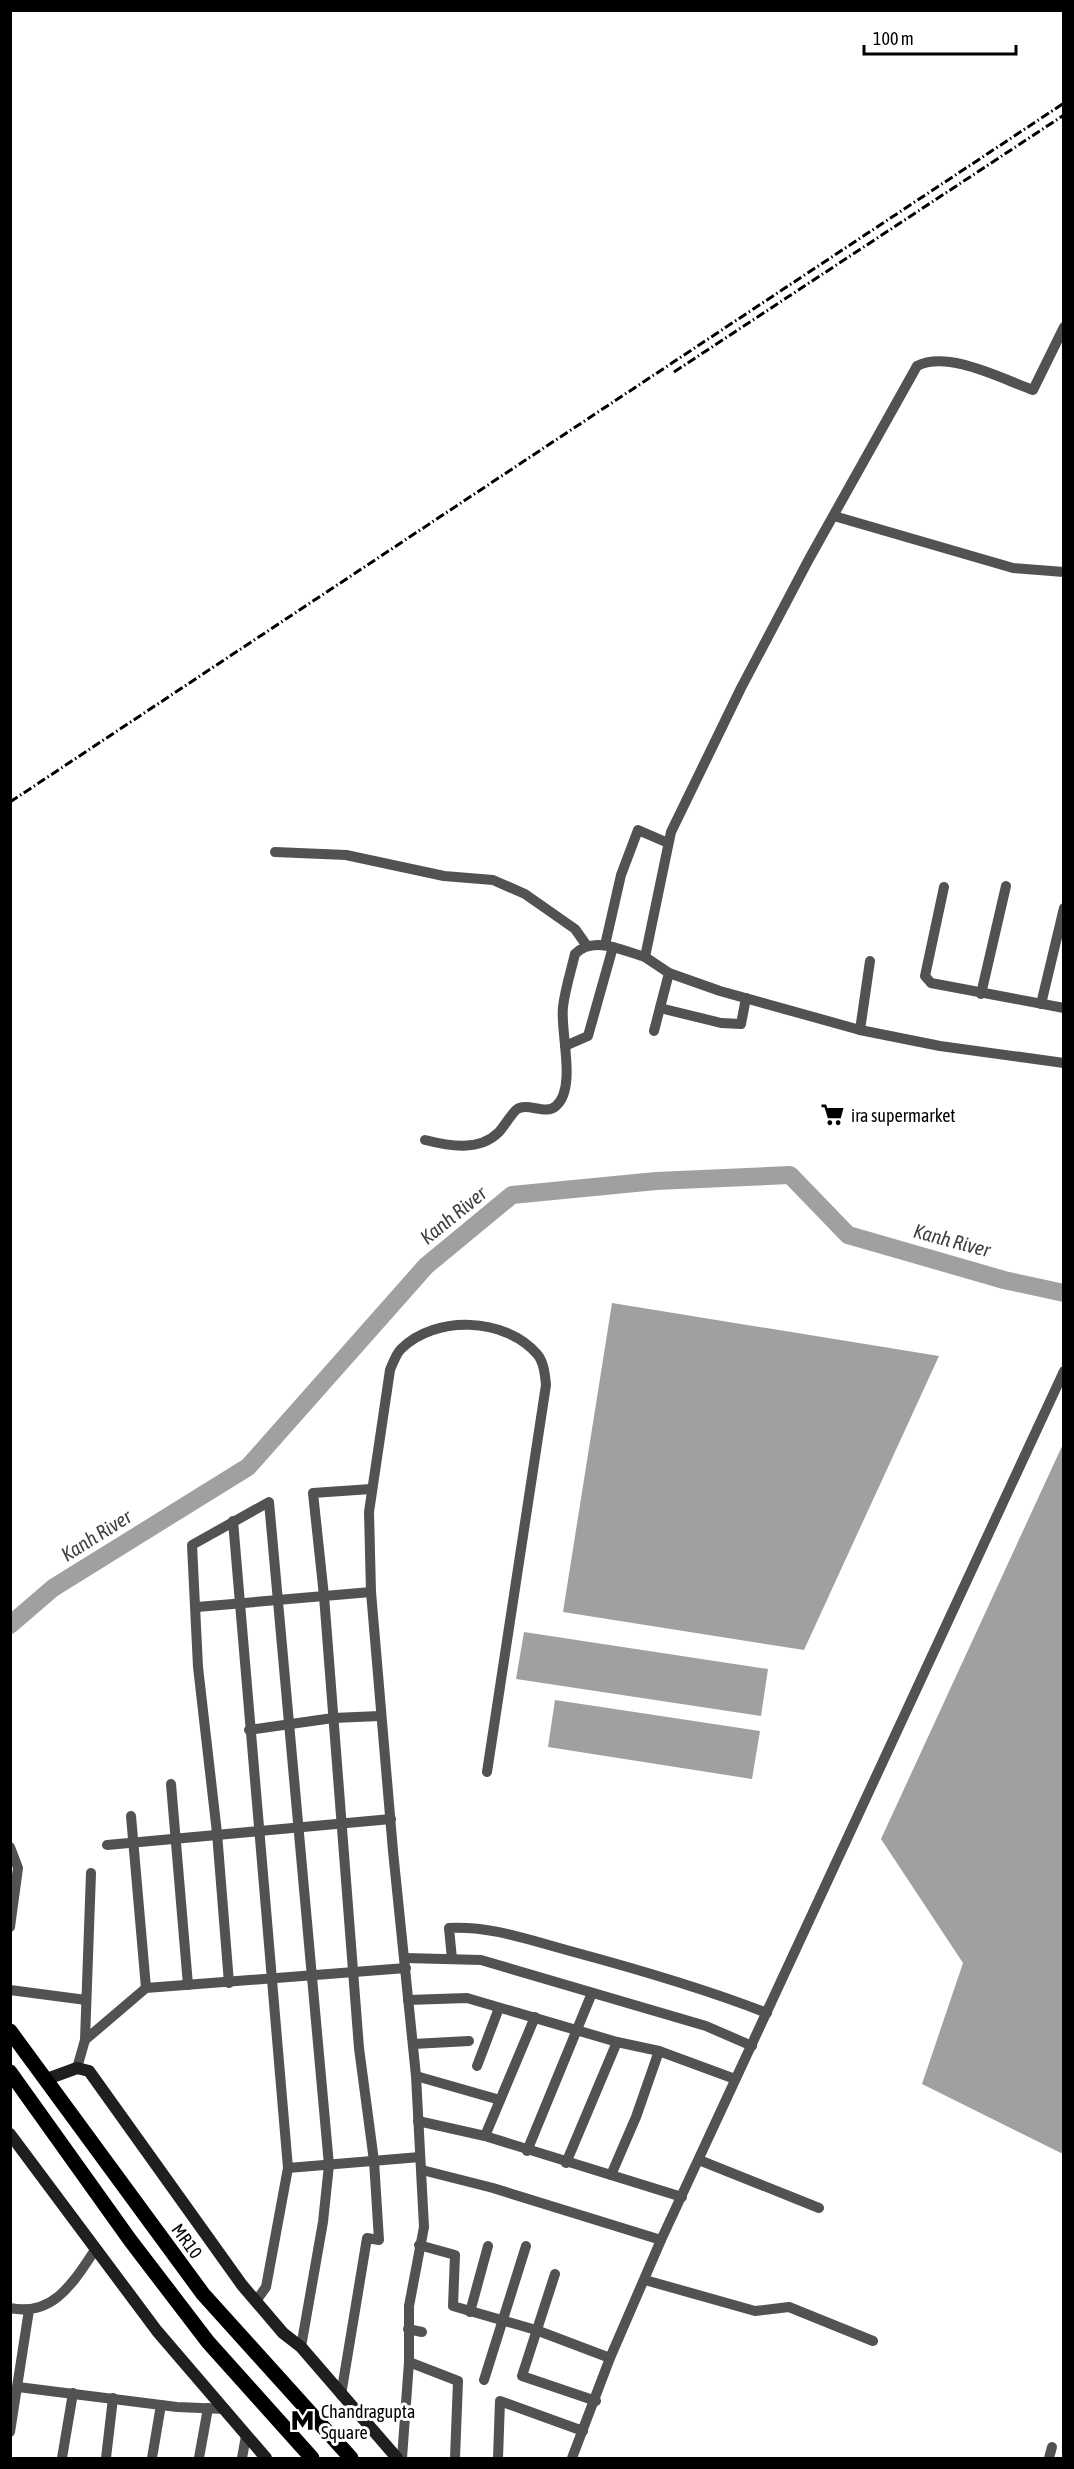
<svg xmlns="http://www.w3.org/2000/svg" width="1074" height="2469" viewBox="0 0 1074 2469" font-family="'Asap Condensed',sans-serif">
<style>
.water{fill:#a0a0a0}
.lines{fill:none;stroke-linecap:round;stroke-linejoin:round}
.river{stroke:#a0a0a0;stroke-width:18}
.street{stroke:#525252;stroke-width:10}
.secondary{stroke:#1f1f1f;stroke-width:12}
.primary{stroke:#000;stroke-width:15}
.rail{stroke:#000;stroke-width:3;stroke-dasharray:9 3 1.5 3;stroke-linecap:butt}
.labels{text-anchor:middle;dominant-baseline:central;stroke-width:6;stroke-linejoin:round;paint-order:stroke}
.poi-label{font-size:18px;fill:#000;stroke:#fff;text-anchor:start}
.street-label{font-size:18px;fill:#000;stroke:#fff}
.water-label{font-size:20px;font-style:italic;fill:#414141;stroke:#fff}
</style>
<rect width="100%" height="100%" fill="#fff"/>
<g class="water">
<path d="M612 1303 939 1356 804 1650 563 1612Z"/>
<path d="M1063 1444V2154L922 2084 963 1963 881 1839Z"/>
<path d="M524 1632 768 1669 761 1716 516 1679Z"/>
<path d="M555 1700 760 1731 752 1779 548 1747Z"/>
</g>
<g class="lines">
<path class="river" d="M10 1625 53 1588 248 1467 426 1266 512 1195 656 1181 790 1175 848 1235 1004 1280 1064 1293"/>
<g class="street">
<path d="M1064 327 1033 390C1002 379 948 350 917 366L809 559 741 688 671 832 645 957 669 973 720 991 860 1030 940 1046 1064 1063"/>
<path d="M834 516 1013 568 1064 572"/>
<path d="M275 852 346 855 444 876 493 880 525 894 575 929 587 946"/>
<path d="M944 887 925 976 931 983 1064 1008"/>
<path d="M605 945 621 875 638 830 668 843"/>
<path d="M981 994 1006 886"/>
<path d="M1041 1004 1064 908"/>
<path d="M660 1008 721 1023 741 1024 746 998"/>
<path d="M860 1030 870 961"/>
<path d="M654 1031 669 973"/>
<path d="M565 1046 588 1036 613 947"/>
<path d="M425 1140C449 1146 479 1152 499 1132 505 1125 510 1116 516 1110 527 1101 545 1116 556 1106 577 1088 560 1032 563 1007 565 989 571 971 575 954 593 935 624 951 645 957"/>
<path d="M233 1521 288 2168 420 2157"/>
<path d="M197 1607 371 1592"/>
<path d="M249 1730 333 1718 380 1716"/>
<path d="M171 1784 188 1985"/>
<path d="M131 1816 146 1988"/>
<path d="M107 1845 391 1819"/>
<path d="M10 1847 18 1868 10 1927"/>
<path d="M405 1958 481 1960 706 2026 752 2046"/>
<path d="M452 1959 449 1928C492 1926 529 1940 570 1951 637 1969 703 1988 767 2013"/>
<path d="M229 1983 217 1833 198 1667 192 1545 269 1502 329 2165 323 2222 301 2347"/>
<path d="M10 1990 86 2000"/>
<path d="M408 2000 467 1998 617 2042 659 2051 735 2079"/>
<path d="M85 2040 91 1873"/>
<path d="M413 2044 469 2041"/>
<path d="M477 2066 499 2008"/>
<path d="M77 2068 85 2040 146 1988 406 1968"/>
<path d="M416 2076 500 2100"/>
<path d="M418 2121 485 2136 611 2175 636 2117 659 2051"/>
<path d="M485 2136 535 2017"/>
<path d="M527 2151 592 1993"/>
<path d="M699 2160 819 2208"/>
<path d="M566 2163 617 2042"/>
<path d="M422 2170 493 2188 661 2240"/>
<path d="M611 2175 682 2197"/>
<path d="M419 2245 455 2255 453 2306 536 2330 610 2358"/>
<path d="M555 2274 522 2376 596 2401"/>
<path d="M645 2280 755 2311 789 2307 873 2341"/>
<path d="M256 2301 266 2287 288 2168"/>
<path d="M10 2308C54 2317 74 2281 95 2250"/>
<path d="M470 2312 488 2246"/>
<path d="M408 2329 422 2332"/>
<path d="M409 2362 458 2381 455 2458"/>
<path d="M484 2380 526 2246"/>
<path d="M18 2387 177 2407 225 2409"/>
<path d="M341 2395 367 2238 379 2240 374 2161 359 2048 324 1596 313 1493 371 1489"/>
<path d="M10 2432 29 2310"/>
<path d="M62 2458 73 2393"/>
<path d="M106 2458 113 2398"/>
<path d="M152 2458 161 2405"/>
<path d="M199 2458 208 2408"/>
<path d="M242 2458 246 2436"/>
<path d="M402 2458 409 2362V2306L424 2227 416 2076 393 1851 371 1592 369 1512 390 1370C393 1363 396 1354 401 1349 435 1315 505 1317 537 1354 544 1362 545 1375 546 1385L487 1772"/>
<path d="M498 2458 500 2401 583 2431"/>
<path d="M572 2458 610 2358 661 2240 1064 1371"/>
<path d="M1049 2458 1052 2447"/>
</g>
<g class="secondary">
<path d="M47 2079 77 2068 89 2071 242 2285 283 2333 301 2347 397 2458"/>
<path d="M10 2134 157 2331 266 2458"/>
</g>
<g class="primary">
<path d="M10 2031 203 2294 351 2458"/>
<path d="M10 2072 130 2240 208 2342 312 2458"/>
</g>
<g class="rail">
<path d="M674 372 1064 115"/>
<path d="M10 802 1064 103"/>
</g>
</g>
<defs>
<symbol id="supermarket-bare" viewBox="-9 -9 18 18"><path d="M-6-5.5h2.5l.6 2H6L4.5 2H-2.5L-4.4-4H-6ZM-1.5 3.2a1.3 1.3 0 1 0 .1 0ZM3 3.2a1.3 1.3 0 1 0 .1 0Z" fill="#000" stroke="#fff" stroke-width="2.5" paint-order="stroke"/></symbol>
<symbol id="metro-bare" viewBox="-9 -9 18 18"><path d="M-5.5 5V-5H-3L0 0L3-5H5.5V5H3V-.5L0 4L-3-.5V5Z" fill="#000" stroke="#fff" stroke-width="2.5" paint-order="stroke"/></symbol>
</defs>
<g fill-rule="evenodd">
<use href="#supermarket-bare" x="816" y="1098" width="33" height="33"/>
<use href="#metro-bare" x="286" y="2404" width="33" height="33"/>
</g>
<g class="labels">
<g class="poi-label">
<text x="851" y="1115">ira supermarket</text>
<text x="321" y="2411">Chandragupta<tspan x="321" dy="21">Square</tspan></text>
</g>
<g class="street-label">
<text transform="translate(187 2241) rotate(54)">MR10</text>
</g>
<g class="water-label">
<text transform="translate(453 1215) rotate(-39)">Kanh River</text>
<text transform="translate(952 1240) rotate(15)">Kanh River</text>
<text transform="translate(96 1535) rotate(-32)">Kanh River</text>
</g>
</g>
<rect width="1074" height="2469" fill="none" stroke="#000000" stroke-width="24"/>
<path d="M864 45v9h152v-9" fill="none" stroke="#000000" stroke-width="3"/>
<text x="873" y="45" font-size="18" fill="#000000" stroke="#ffffff" stroke-width="4.5" paint-order="stroke">100 m</text>
</svg>
